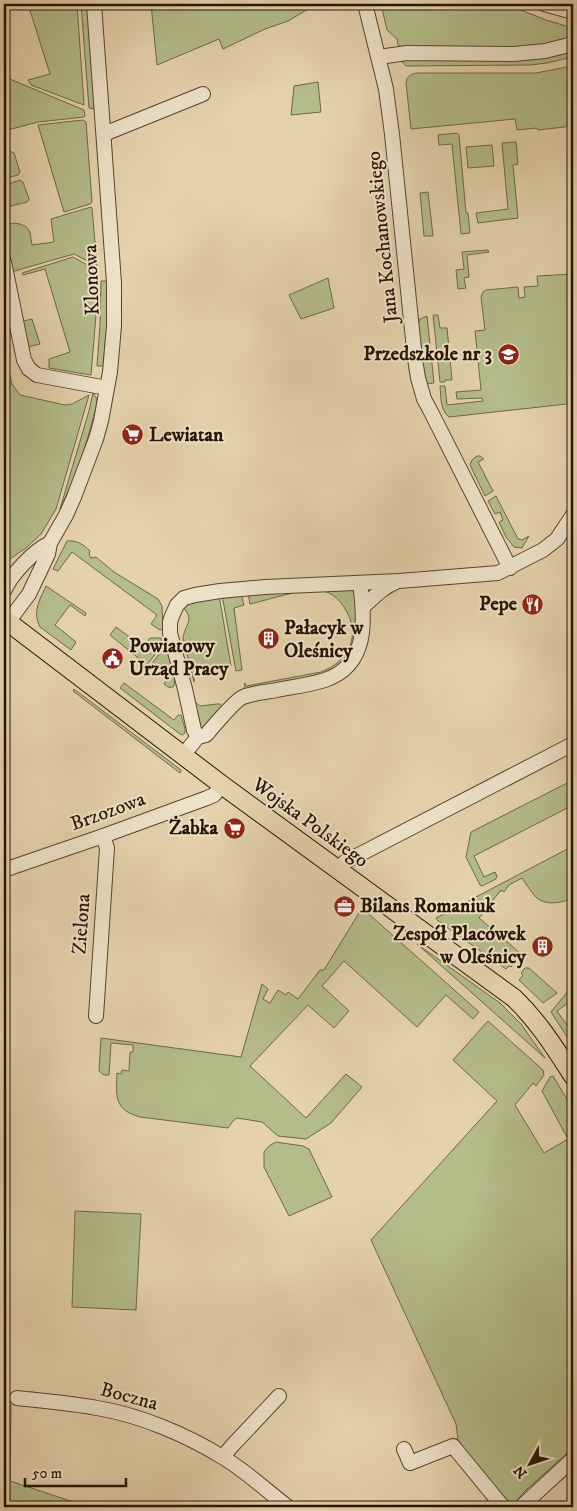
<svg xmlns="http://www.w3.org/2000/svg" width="577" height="1511" viewBox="0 0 577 1511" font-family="'IM FELL DW Pica',serif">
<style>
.green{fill:#b4bc8a;stroke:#6d6846}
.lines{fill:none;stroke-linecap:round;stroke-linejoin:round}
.minor-casing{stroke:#56442e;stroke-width:16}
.major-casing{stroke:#261403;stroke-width:20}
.minor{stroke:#eee2ca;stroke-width:14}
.major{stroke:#e5d2ad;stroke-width:18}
.labels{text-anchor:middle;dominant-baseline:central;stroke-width:4;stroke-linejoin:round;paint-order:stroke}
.street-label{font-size:20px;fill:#261403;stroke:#eee2ca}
.poi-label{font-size:20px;font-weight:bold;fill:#261403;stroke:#eee2ca;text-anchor:end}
</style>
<rect width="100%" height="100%" fill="#e5d2ad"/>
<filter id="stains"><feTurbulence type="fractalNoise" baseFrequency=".004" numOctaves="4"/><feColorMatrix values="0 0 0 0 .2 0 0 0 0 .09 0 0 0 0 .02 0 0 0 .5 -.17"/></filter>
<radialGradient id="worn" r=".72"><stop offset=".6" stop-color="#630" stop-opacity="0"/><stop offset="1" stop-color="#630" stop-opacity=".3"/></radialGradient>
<g class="green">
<path d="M28 4H77L84 105 31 85 28 80 50 74Z"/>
<path d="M81 4H88L89 34 95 109 89 108Z"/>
<path d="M151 4H310V8L288 21 265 29 223 49 219 39 157 65Z"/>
<path d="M381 4H506L546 20 573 28V41L541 48 407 49 398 45 397 39 387 30Z"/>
<path d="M573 47V57L547 63 530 65 406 66 403 63 401 57Z"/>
<path d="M573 65V126L538 130 537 128 517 130 515 119 411 129 406 83C407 76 411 74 417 73H536L567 67Z"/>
<path d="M5 77 84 110 85 116 84 117 38 122 4 131Z"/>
<path d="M318 82 321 112 291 115 294 86Z"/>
<path d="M83 120 86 122 92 202 90 204 64 212 38 125Z"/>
<path d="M457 133 459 135 466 213H468L470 233 461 234 452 144 439 145 438 135Z"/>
<path d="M516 142 518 164 513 165 518 218 478 223 476 213 508 209 502 143Z"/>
<path d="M492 145 494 166 468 168 466 147Z"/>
<path d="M10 151 14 153 20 172 18 175 7 178 4 177V154L6 152Z"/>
<path d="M20 180 23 182 29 199 27 202 7 207 5 206 4 187 6 185Z"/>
<path d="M428 192 433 236H424L420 193Z"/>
<path d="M91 207 92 208 97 266 74 254 11 272 6 253V226L7 224C15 222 27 224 30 232 31 236 31 241 32 245L54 242 51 219Z"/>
<path d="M488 250 489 252 467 255 469 277 464 278 466 288 458 289 456 270 464 269 462 252Z"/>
<path d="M73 257 96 270 97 303 91 375 49 368V359L70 352 45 269 23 275 22 273Z"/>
<path d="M573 274V402L567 404 449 417C440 410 441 397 440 386H445L447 405 483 401 482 398 457 399 456 392 481 390 475 331 485 330 481 297 483 292 486 290 518 287 519 298 525 297 524 287 538 286 537 276Z"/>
<path d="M328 278 334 308 301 319 289 295Z"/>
<path d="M101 281H107V324L103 366H97L100 325Z"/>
<path d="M433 315H438L440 328H447L452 380H445V382H440Z"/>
<path d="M427 316 434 383 426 384C423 370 414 330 420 319Z"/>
<path d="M32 319 40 344 28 347 21 324 23 321Z"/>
<path d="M4 349 12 384 20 395 65 405 72 404 89 395 56 509 41 534 26 548 4 563Z"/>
<path d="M93 393 97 399V403C88 440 77 475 60 509L89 411Z"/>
<path d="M477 456H480L484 459 478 462 493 491 485 496 470 465 472 460Z"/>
<path d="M496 496 518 539 522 540 529 536 522 548 514 547 506 537 499 522 503 520 500 512 495 514 488 501Z"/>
<path d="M67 541C76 540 83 544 90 551L89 554 91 558 96 557 114 572 158 599 162 606 163 629 160 630 151 624 157 615 72 552 58 571 53 569Z"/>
<path d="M346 585H352C360 594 357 610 357 622 354 667 337 671 297 679 280 682 262 686 244 689L245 683 246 686 321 672C350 661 362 634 344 607 339 599 332 593 323 591 306 587 268 600 250 604L248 593Z"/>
<path d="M46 586 86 613 85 616 70 605 55 625 76 642 71 650 40 627C32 612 40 599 46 586Z"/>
<path d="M241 594 244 605 234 608 242 670 236 671 222 595Z"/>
<path d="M219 595 231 666 194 673V682L183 638C185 624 195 621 183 607L186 604Z"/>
<path d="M116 627 143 647 150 638H161L162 645 147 665 110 635Z"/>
<path d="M166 645 175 678 174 686C170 689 168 687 164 684L167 679 150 666Z"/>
<path d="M124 683 174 720 178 715H181L185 729V733L182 735 180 734 120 688Z"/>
<path d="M74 689 181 770 180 773 73 691Z"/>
<path d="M194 701 200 706 217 704H220L225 709 206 729 200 730Z"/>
<path d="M573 780V805L474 856 484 877 495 872 497 876 496 879 482 886 480 885 466 857 471 832Z"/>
<path d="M573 846V898C561 903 544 907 534 895 530 890 526 884 522 878L509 885 504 892 501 890 479 918 520 953 511 967 509 966 506 969 438 921 436 918Z"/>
<path d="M362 908 479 1012 473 1019 446 995 417 1027 344 961 322 986 349 1011 334 1028 308 1005 250 1066 306 1118 346 1074 362 1087 331 1123 306 1139 278 1136 262 1122 237 1118 233 1121 228 1128 140 1117C114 1110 116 1096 117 1073L121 1074 122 1070 129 1071 130 1052H133V1045L111 1043 109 1075H104L99 1071 101 1038 241 1057 262 984 268 989 263 999 270 1003 278 990 286 995 288 992 298 999 320 970H324Z"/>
<path d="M417 944 500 1003 521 1024 545 1058Z"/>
<path d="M525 968H529L557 993 543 1003 519 980 523 975 521 973Z"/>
<path d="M573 985V999L557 1011 573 1034V1046L551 1012Z"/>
<path d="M488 1021 543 1070 544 1075 536 1086 533 1083 515 1105 544 1153 568 1139 542 1091 550 1077 553 1076 573 1109V1448L527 1489 511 1507 506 1506 463 1450 458 1439 456 1424 371 1240 497 1101 453 1060Z"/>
<path d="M276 1142 303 1146 309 1149 332 1197 289 1216 264 1167V1152L269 1146Z"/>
<path d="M75 1211 141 1214 136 1310 72 1307Z"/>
<path d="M4 1405H11L10 1481 89 1507H4Z"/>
</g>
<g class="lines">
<defs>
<g id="minor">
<path d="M365 4 386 89 392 134 415 359 418 378 424 399 430 410 510 568"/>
<path d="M544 4 573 12"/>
<path d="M379 57 407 53 513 54 545 51 573 44"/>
<path d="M104 134 203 94"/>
<path d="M4 262 24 360 29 369 37 375 107 388"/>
<path d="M4 591C11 575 33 551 50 543"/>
<path d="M363 607C374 597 383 587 396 582"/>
<path d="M8 622 29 594 48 554 50 543 66 515 74 497 96 439 101 421 110 372 114 326V283L94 4"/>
<path d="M198 737 194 730 185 689 170 633V622L172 616 177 605 184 598 195 595 220 591 265 587 399 581 498 573 543 550 557 539 573 515"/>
<path d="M183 755 198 737 206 735C213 727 235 700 243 697 253 693 266 692 277 690 292 687 310 685 325 680 369 665 365 619 360 583"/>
<path d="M338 869 345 862 573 744"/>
<path d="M4 870 103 836 207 798 214 795 222 785"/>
<path d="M96 1016 107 848 103 836"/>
<path d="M17 1398C43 1401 70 1403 97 1408 140 1415 187 1435 224 1458 247 1472 267 1491 288 1507"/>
<path d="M404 1449 410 1463 453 1446 503 1507"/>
<path d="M223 1457 231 1447 279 1396"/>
<path d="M521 1507 573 1459"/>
</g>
<path id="major" d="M4 619 222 785 514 998C538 1021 555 1048 573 1076"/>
</defs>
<use href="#minor" class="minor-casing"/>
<use href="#major" class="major-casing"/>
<use href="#minor" class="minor"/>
<use href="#major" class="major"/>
</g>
<defs>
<symbol id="school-disc" viewBox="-11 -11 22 22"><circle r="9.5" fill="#8f2418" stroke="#eee2ca"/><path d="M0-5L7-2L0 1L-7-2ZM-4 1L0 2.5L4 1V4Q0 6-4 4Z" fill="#fff"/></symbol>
<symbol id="supermarket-disc" viewBox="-11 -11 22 22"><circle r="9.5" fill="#8f2418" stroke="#eee2ca"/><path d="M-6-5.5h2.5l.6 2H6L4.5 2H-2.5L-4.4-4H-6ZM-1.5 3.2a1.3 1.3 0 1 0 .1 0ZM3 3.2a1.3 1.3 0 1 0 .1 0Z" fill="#fff"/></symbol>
<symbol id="restaurant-disc" viewBox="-11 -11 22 22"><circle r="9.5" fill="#8f2418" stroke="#eee2ca"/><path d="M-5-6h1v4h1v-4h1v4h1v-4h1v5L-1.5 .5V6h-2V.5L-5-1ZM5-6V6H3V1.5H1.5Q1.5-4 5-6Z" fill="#fff"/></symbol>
<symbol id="building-disc" viewBox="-11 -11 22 22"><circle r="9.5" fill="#8f2418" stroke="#eee2ca"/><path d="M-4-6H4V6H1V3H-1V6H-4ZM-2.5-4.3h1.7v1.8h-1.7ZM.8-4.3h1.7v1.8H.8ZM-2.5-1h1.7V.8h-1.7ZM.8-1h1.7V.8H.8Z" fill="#fff"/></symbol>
<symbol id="civic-disc" viewBox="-11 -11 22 22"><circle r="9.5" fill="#8f2418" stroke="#eee2ca"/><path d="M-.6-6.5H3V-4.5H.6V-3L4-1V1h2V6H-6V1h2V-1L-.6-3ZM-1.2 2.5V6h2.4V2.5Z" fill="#fff"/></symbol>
<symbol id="office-disc" viewBox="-11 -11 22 22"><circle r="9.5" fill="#8f2418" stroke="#eee2ca"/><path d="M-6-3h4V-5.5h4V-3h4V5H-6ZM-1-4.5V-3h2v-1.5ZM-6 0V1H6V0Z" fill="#fff"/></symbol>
</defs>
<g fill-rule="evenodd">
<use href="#school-disc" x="496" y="342" width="25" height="25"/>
<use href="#supermarket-disc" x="120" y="422" width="25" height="25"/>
<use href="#restaurant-disc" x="520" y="592" width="25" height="25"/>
<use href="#building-disc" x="256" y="626" width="25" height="25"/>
<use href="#civic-disc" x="100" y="646" width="25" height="25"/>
<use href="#supermarket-disc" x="222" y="816" width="25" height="25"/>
<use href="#office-disc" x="332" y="894" width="25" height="25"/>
<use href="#building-disc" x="530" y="934" width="25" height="25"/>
</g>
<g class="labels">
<g class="street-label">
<text transform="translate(383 237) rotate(-96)">Jana Kochanowskiego</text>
<text transform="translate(92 280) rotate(-92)">Klonowa</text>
<text transform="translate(108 812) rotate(-20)">Brzozowa</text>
<text transform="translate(310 823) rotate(36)">Wojska Polskiego</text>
<text transform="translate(82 924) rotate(-86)">Zielona</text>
<text transform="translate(129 1397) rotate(15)">Boczna</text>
</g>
<g class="poi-label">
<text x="492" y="354">Przedszkole nr 3</text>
<text x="149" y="435" text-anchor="start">Lewiatan</text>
<text x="517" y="604">Pepe</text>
<text x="284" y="628" text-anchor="start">Pałacyk w<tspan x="284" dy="23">Oleśnicy</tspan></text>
<text x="129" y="646" text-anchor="start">Powiatowy<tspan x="129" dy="23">Urząd Pracy</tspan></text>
<text x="218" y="828">Żabka</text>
<text x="360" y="906" text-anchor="start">Bilans Romaniuk</text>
<text x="526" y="934">Zespół Placówek<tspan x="526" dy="23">w Oleśnicy</tspan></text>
</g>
</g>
<rect width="577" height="1511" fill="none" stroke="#e5d2ad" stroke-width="20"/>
<rect x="5" y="5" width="567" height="1501" fill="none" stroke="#261403" stroke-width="2.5"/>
<rect x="10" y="10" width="557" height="1491" fill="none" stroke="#261403"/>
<g transform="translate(530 1464) rotate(230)" stroke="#eee2ca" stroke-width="4" paint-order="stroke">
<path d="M0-4L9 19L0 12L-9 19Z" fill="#261403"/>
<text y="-8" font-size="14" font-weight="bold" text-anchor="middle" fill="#261403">N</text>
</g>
<path d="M25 1478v8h101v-8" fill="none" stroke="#261403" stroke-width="2.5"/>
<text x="32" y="1478" font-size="15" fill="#261403" stroke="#eee2ca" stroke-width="4" paint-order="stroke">50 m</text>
<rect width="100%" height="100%" filter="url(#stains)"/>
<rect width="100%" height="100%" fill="url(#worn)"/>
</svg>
